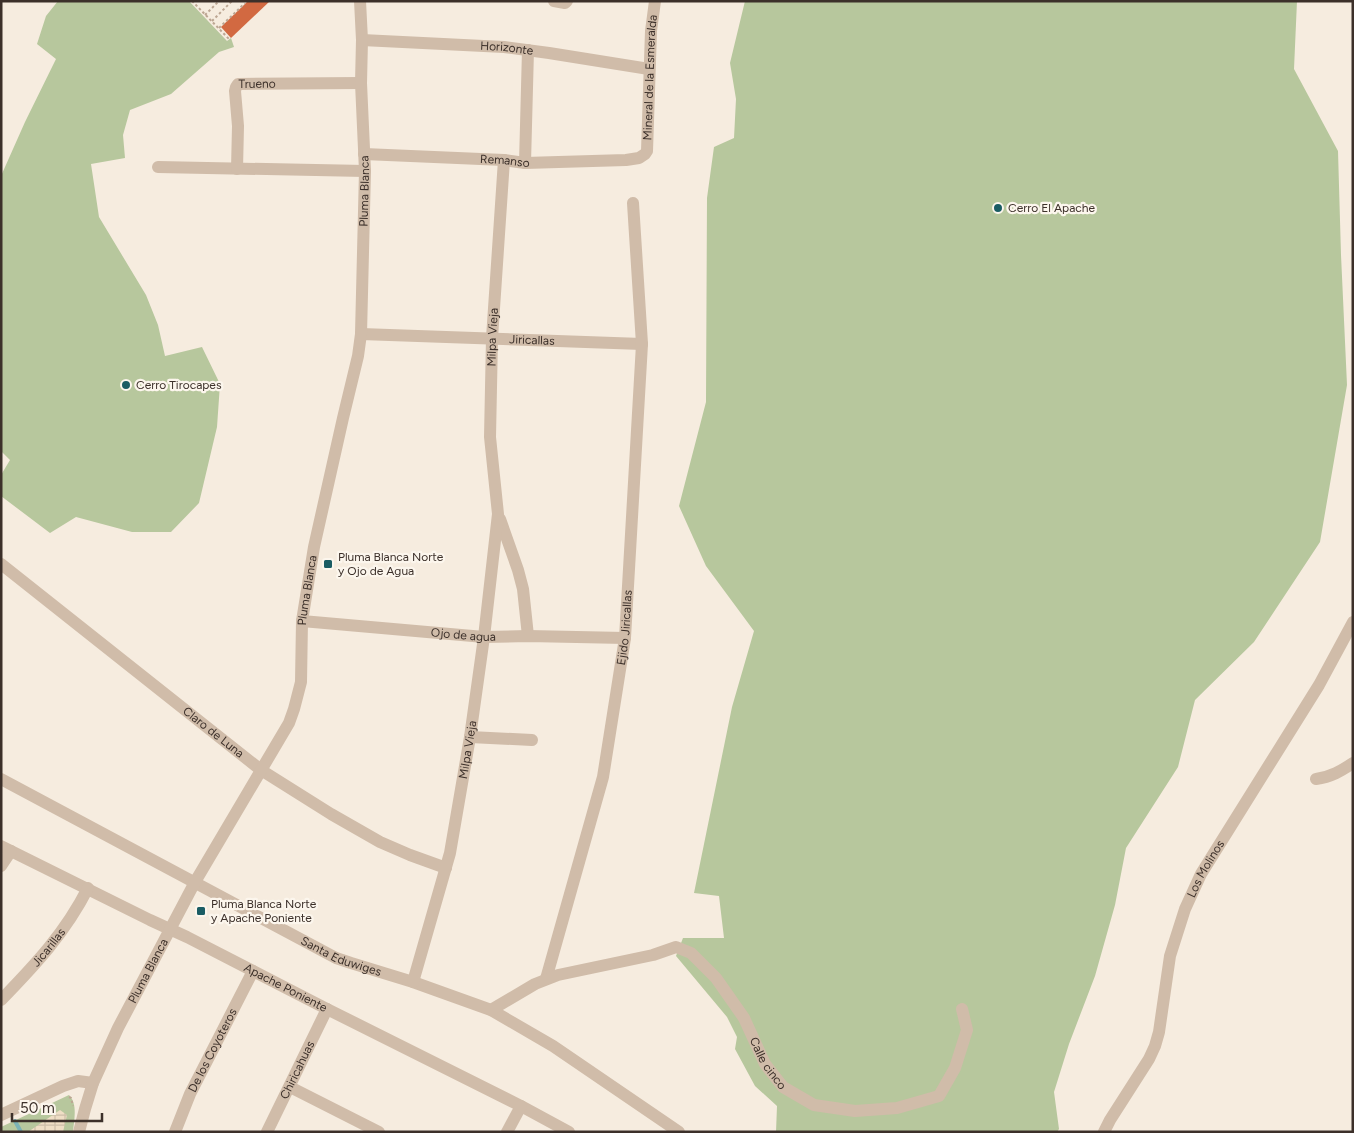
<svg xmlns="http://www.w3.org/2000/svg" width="1354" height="1133" viewBox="0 0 1354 1133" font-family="Figtree,sans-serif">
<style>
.green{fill:#b7c79d}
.plaza{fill:url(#plaza-grid)}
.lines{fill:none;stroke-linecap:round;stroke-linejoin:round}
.stream{stroke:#7bb2b6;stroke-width:4}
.building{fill:#d26941}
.path{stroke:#bca693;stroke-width:2;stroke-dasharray:2.5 2.5;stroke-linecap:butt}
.minor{stroke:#d0bca9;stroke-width:12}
.poi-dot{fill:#1a5c63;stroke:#fcf6ed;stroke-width:2}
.labels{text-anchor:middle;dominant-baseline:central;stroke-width:4.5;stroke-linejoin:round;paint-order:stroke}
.street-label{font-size:12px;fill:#3c302a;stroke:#fcf6ed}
.poi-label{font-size:12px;fill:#3c302a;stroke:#fcf6ed;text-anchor:start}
</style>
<defs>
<pattern id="plaza-grid" width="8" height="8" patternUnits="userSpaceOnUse" patternTransform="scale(1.25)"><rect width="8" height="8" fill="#efdec5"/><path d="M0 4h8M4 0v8" fill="none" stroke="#cebfa9"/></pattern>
</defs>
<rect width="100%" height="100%" fill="#f6ecdf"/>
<g class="green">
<path d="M58 1H189L227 41 231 38 234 47 219 52 171 94 130 110 123 135 125 158 91 164 99 217 146 295 158 325 165 356 202 347 220 384 217 427 199 503 171 532H132L76 517 50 533 1 496V475L10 460 1 451V176L25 122 56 59 37 44 46 16Z"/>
<path d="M745 1H1297L1294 69 1338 151 1341 255 1347 385 1320 542 1254 642 1195 700 1178 767 1126 848 1115 905 1095 976 1069 1044 1054 1092 1059 1129 1057 1132H776L777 1106 755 1086 735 1049 737 1037 727 1017 676 956 683 938H724L719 896 694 893 732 707 754 631 706 566 679 506 706 402 707 198 714 147 734 138 736 99 730 63Z"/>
<path d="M69 1095C78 1104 74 1120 73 1132H1V1127Z"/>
</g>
<path class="plaza" d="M60 1110 67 1115 63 1132H28Z"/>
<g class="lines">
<path class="stream" d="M15 1121 21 1132"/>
</g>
<path class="building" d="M248 1H270L231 38 221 27Z"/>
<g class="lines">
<g class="path">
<path d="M194 1 193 2 229 39"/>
<path d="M205 15 219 1"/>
<path d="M212 21 232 1"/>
<path d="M219 28 244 4H245"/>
<path d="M69 1097 71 1098 73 1106"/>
</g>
<g class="minor">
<path d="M554 1 565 3 567 1"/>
<path id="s1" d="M362 40 504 47 549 53 649 69"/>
<path id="s2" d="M364 154 504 160 525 163 626 160 639 158 645 154 647 151 651 31 655 1"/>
<path d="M525 163 528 50"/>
<path d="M158 167 365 171"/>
<path id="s3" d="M237 169 238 126 235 91 236 87 238 84 361 83"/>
<path id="s4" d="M361 334 642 344"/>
<path d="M500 519 518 570 523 589 528 636"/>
<path id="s5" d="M1 564 261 770 331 814 380 842 410 855 446 868"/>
<path id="s6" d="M302 621 484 637 528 636 625 638"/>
<path d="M470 737 532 740"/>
<path id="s7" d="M1 779 336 958 351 963 413 982 491 1010 553 1046 679 1132"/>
<path d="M1316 779C1331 777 1341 771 1353 763"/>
<path id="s8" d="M1 846 150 920 187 937 327 1009 521 1106 569 1132"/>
<path d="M1 866 11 851"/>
<path id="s9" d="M546 979 603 777 625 638 642 344 633 203"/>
<path id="s10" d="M413 982 450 853 470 737 484 637 498 514 490 437 492 338 504 160"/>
<path id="s11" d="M1 1000C36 964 65 933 88 888"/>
<path id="s12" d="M491 1010 535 984 558 975 653 955 676 947 691 953 716 978 744 1018 765 1064 783 1087 814 1105 855 1111 897 1108 939 1096 955 1068 967 1030 962 1009"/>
<path d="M290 1087 379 1132"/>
<path d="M1 1115 63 1086 78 1081 93 1083"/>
<path id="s13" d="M79 1132 85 1109 93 1083 118 1028 195 882 289 723 294 709 301 682 302 621 314 547 343 418 358 356 361 334 365 171 361 83 362 40 360 1"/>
<path id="s14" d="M175 1132 190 1094 253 971"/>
<path id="s15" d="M267 1132 327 1009"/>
<path d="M507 1132 521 1106"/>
<path id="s16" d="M1104 1132 1110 1120 1149 1059 1155 1046 1159 1032 1170 956 1185 909 1201 874 1319 685 1353 622"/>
</g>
</g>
<g class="poi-dot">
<circle cx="998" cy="208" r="5"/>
<circle cx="126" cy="385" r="5"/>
<rect x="323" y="559" width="10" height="10" rx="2.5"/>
<rect x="196" y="906" width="10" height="10" rx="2.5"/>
</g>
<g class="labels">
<g class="street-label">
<text stroke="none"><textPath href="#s1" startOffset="145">Horizonte</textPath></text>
<text stroke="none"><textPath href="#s2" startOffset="360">Mineral de la Esmeralda</textPath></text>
<text stroke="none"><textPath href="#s3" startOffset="105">Trueno</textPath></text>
<text stroke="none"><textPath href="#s2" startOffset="141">Remanso</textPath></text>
<text stroke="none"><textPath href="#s13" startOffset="1001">Pluma Blanca</textPath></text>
<text stroke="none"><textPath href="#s10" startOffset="654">Milpa Vieja</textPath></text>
<text stroke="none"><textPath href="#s4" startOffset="171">Jiricallas</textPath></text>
<text stroke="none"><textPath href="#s13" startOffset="596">Pluma Blanca</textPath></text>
<text stroke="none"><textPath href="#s9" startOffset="361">Ejido Jiricallas</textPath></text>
<text stroke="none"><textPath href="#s6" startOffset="162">Ojo de agua</textPath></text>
<text stroke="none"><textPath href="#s5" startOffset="271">Claro de Luna</textPath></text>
<text stroke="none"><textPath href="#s10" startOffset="239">Milpa Vieja</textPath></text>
<text stroke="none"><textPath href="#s16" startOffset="286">Los Molinos</textPath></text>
<text stroke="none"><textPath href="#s11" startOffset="71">Jicarillas</textPath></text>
<text stroke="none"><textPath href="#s7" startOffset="384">Santa Eduwiges</textPath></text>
<text stroke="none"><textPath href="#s13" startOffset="176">Pluma Blanca</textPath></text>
<text stroke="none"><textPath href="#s8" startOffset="318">Apache Poniente</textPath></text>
<text stroke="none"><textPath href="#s14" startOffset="90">De los Coyoteros</textPath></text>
<text stroke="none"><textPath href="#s12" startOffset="349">Calle cinco</textPath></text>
<text stroke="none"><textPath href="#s15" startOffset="69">Chiricahuas</textPath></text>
</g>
<g class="poi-label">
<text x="1008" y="208">Cerro El Apache</text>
<text x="136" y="385">Cerro Tirocapes</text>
<text x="338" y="557">Pluma Blanca Norte<tspan x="338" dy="14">y Ojo de Agua</tspan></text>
<text x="211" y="904">Pluma Blanca Norte<tspan x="211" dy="14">y Apache Poniente</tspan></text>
</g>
</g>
<rect width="1354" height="1133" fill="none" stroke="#3c302a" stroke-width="5"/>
<path d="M12 1113v8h90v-8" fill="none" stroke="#3c302a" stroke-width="2.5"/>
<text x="20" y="1113" font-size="15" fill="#3c302a" stroke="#fcf6ed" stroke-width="4" paint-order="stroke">50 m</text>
</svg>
